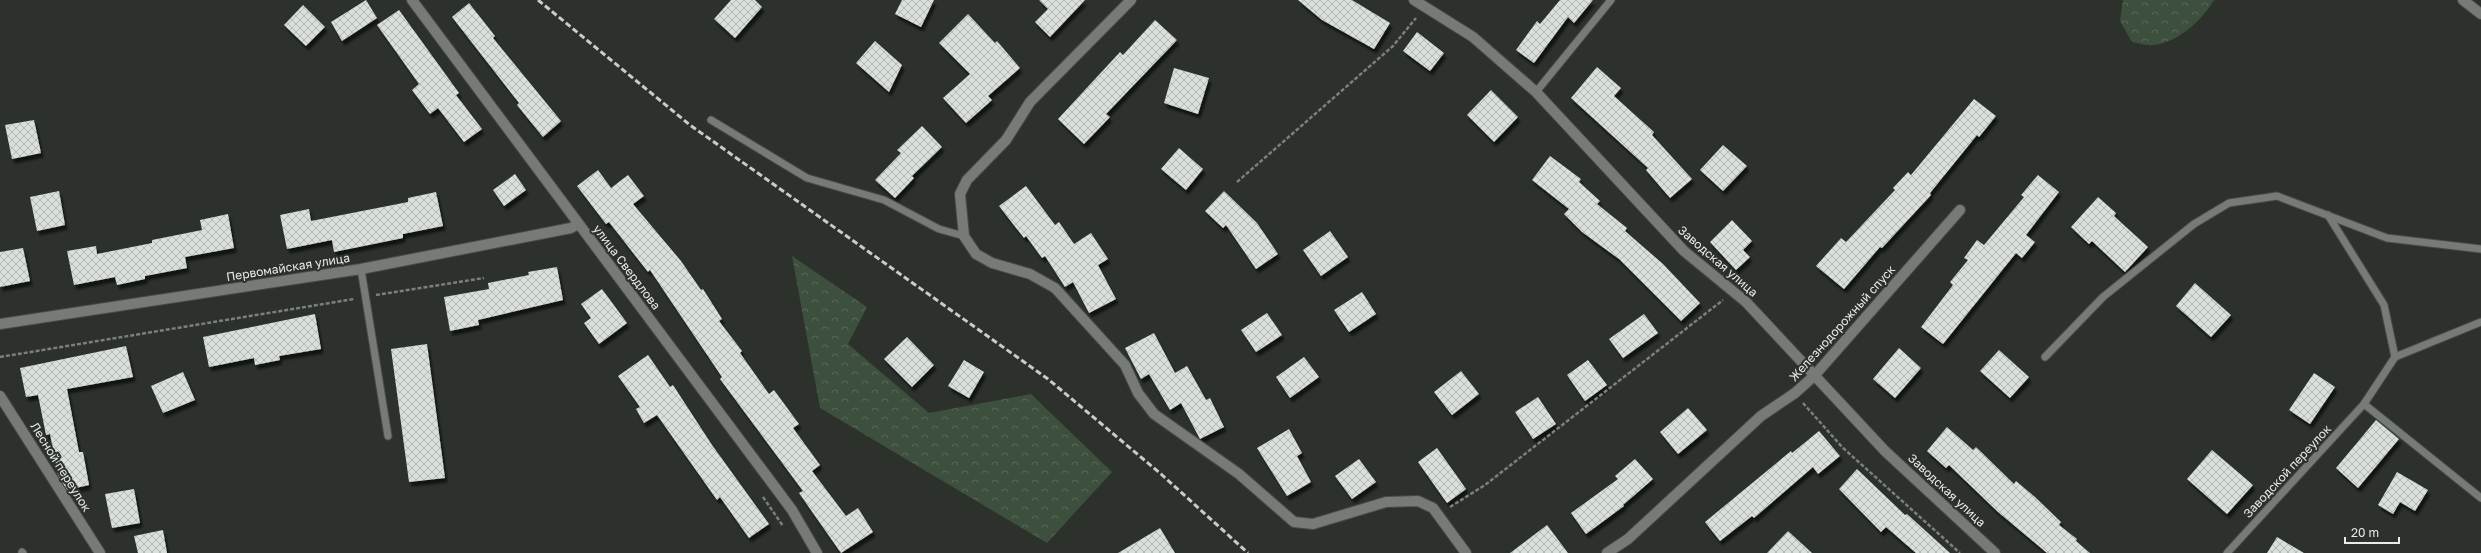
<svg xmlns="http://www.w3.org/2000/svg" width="2481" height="553" viewBox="0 0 2481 553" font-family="'Golos Text',sans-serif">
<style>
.forest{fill:url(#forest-crowns)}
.building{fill:url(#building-cross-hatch);filter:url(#shadow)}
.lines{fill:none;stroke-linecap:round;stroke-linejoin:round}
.service-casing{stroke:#484c47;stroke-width:9}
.minor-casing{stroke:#484c47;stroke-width:12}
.path{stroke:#7c807b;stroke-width:2.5;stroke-dasharray:4 2;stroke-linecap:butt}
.service{stroke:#767b76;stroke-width:7}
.minor{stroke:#767b76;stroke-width:10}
.rail{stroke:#c9ccc8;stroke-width:3;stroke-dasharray:6 3;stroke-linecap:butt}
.labels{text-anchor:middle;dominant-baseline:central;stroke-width:4;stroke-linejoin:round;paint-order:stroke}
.street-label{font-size:12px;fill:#e9ece8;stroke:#2c312c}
</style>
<defs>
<pattern id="forest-crowns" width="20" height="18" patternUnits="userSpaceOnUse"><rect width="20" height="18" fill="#3d4f3d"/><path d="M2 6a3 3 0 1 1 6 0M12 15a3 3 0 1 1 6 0" fill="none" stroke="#596859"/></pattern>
<pattern id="building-cross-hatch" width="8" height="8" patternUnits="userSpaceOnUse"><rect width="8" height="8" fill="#d9dfd9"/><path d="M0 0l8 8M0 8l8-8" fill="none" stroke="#b4b9b4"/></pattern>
<filter id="shadow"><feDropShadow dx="2.5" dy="4.5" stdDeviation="1" flood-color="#0009"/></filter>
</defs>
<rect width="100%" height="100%" fill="#2c312c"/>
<g class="forest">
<path d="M2123 0H2214C2202 20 2178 43 2153 45 2147 46 2138 43 2132 42L2120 21Z"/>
<path d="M792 256 867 307 848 344 929 413 1031 394 1112 472 1047 543 820 408Z"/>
</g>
<g class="building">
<path d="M366 0 377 18 342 41 331 22Z"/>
<path d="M731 0H755L762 7 735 38 714 19Z"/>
<path d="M902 0H934L921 27 895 14Z"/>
<path d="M1039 0H1085L1050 37 1035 22 1048 9Z"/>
<path d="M1298 0H1352L1390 23 1374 49 1322 20Z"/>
<path d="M1560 0H1593L1574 23 1568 17 1534 63 1516 50 1537 21 1540 24Z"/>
<path d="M469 3 495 36 493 38 561 121 543 137 517 105 519 103 452 17Z"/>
<path d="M303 5 325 27 306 46 284 25Z"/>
<path d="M399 10 459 93 456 95 482 129 464 142 438 108 430 114 412 90 419 84 377 25Z"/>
<path d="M968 14 995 43 997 41 1020 68 988 96 992 100 966 123 943 98 970 74 939 43Z"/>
<path d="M1155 20 1177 40 1106 114 1110 117 1084 144 1058 119 1120 52 1123 55Z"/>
<path d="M1417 32 1444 53 1430 71 1403 51Z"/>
<path d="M875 41 902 65 889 92 856 63Z"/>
<path d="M1597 67 1621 88 1614 96 1654 132 1652 135 1692 179 1670 198 1646 170 1648 168 1571 98Z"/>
<path d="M1174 68 1209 78 1198 114 1164 103Z"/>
<path d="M1491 90 1518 117 1494 142 1467 115Z"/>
<path d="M1974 99 1996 116 1979 137 1977 135 1930 193 1931 195 1882 248 1880 247 1844 289 1816 266 1841 238 1846 242 1895 190 1893 188 1908 172 1911 175Z"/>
<path d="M34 120 41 153 12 159 5 125Z"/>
<path d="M922 126 942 147 912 176 914 178 895 198 875 180 901 153 897 150Z"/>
<path d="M1723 145 1747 166 1723 191 1700 170Z"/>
<path d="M1179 148 1203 169 1186 190 1161 169Z"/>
<path d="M1550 156 1581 179 1579 182 1600 201 1597 204 1627 228 1625 231 1663 264 1700 303 1681 321 1619 259 1582 232 1564 214 1569 209 1532 180Z"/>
<path d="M598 170 611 188 628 175 644 196 633 204 681 261 701 290 703 289 722 319 719 321 742 351 740 353 769 394 774 390 799 424 793 428 820 465 812 471 846 516 858 508 873 532 841 553 799 493 803 491 720 379 722 377 650 270 648 272 609 222 606 224 577 186Z"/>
<path d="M515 174 526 190 504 206 493 190Z"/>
<path d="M2038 175 2059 192 2026 235 2035 242 2022 258 2016 253 1943 344 1921 327 1953 285 1950 282 1968 260 1964 258 1977 240 1984 245 2024 197 2021 195Z"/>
<path d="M1026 186 1055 225 1059 222 1074 244 1091 233 1108 259 1098 265 1116 299 1089 313 1073 282 1065 287 1045 256 1042 258 1026 236 1024 238 999 206Z"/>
<path d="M59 191 65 225 37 231 30 197Z"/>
<path d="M1224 191 1257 223 1278 254 1256 269 1226 225 1223 228 1205 211Z"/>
<path d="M436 192 443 226 403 234V238L334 252 332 240 287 249 280 215 309 209 311 221 408 202V198Z"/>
<path d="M2098 197 2116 213 2114 216 2148 247 2125 272 2092 241 2089 244 2071 227Z"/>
<path d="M228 214 234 248 185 257 187 268 145 276V279L117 285 115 277 74 285 67 251 96 246 97 254 152 243V240L202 230 200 220Z"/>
<path d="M1732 220 1752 241 1743 250 1750 257 1736 270 1710 242Z"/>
<path d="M1330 231 1348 257 1321 276 1303 250Z"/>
<path d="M23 248 30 281 0 287V252Z"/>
<path d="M557 267 563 300 478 320 479 325 450 331 444 297 489 289 488 283 529 275 528 272Z"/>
<path d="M2195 283 2231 315 2211 337 2176 306Z"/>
<path d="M602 289 627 323 599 344 584 323 591 318 581 304Z"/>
<path d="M1362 292 1376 314 1349 332 1334 310Z"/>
<path d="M1267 313 1282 335 1256 352 1241 330Z"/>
<path d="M315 314 321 349 279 356 280 360 255 365 254 358 209 367 203 337Z"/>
<path d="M1644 314 1658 333 1623 358 1609 339Z"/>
<path d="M1154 333 1175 373 1187 366 1206 400 1210 398 1224 427 1200 439 1181 403 1170 410 1149 374 1141 379 1125 348Z"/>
<path d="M907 337 934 365 912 387 884 359Z"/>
<path d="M427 344 445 478 409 482 391 349Z"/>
<path d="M126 346 133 377 67 389 79 452H83L89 485 67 490 58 475 50 434 46 435 38 395 26 397 20 368Z"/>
<path d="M1899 348 1921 368 1895 398 1873 379Z"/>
<path d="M1999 350 2029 377 2010 398 1980 371Z"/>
<path d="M648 355 670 387 673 385 712 445 769 524 749 538 720 497 717 500 657 415 644 423 636 409 640 407 618 376Z"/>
<path d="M1304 357 1319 377 1290 398 1276 377Z"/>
<path d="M964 360 984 372 969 398 948 386Z"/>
<path d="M1588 360 1607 385 1585 401 1567 375Z"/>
<path d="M1461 371 1479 394 1452 415 1434 392Z"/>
<path d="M183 372 195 400 163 413 151 386Z"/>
<path d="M2314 373 2335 387 2310 424 2289 410Z"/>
<path d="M1538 397 1556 424 1533 439 1515 412Z"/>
<path d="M1688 408 1707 430 1678 454 1660 432Z"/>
<path d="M2376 420 2399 439 2358 488 2336 468Z"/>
<path d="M1947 427 1973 450 1976 447 2014 484 2016 481 2035 497 2061 522 2059 525 2077 539 2076 541 2090 553H2047L1998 512 1949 465 1946 468 1927 451Z"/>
<path d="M1289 429 1302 453 1297 456 1311 482 1287 496 1257 448Z"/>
<path d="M1819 431 1840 456 1818 474 1813 467 1754 518 1752 516 1720 541 1705 522 1791 451 1792 453Z"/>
<path d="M1437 448 1466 489 1447 503 1418 462Z"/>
<path d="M2212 450 2253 485 2227 514 2187 479Z"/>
<path d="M1359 459 1376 482 1352 499 1335 476Z"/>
<path d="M1635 459 1653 479 1623 505 1624 506 1586 534 1571 513 1618 479 1615 476Z"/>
<path d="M1857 469 1905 515 1907 514 1950 553H1916L1886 527 1881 532 1839 489Z"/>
<path d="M2397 472 2428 490 2415 511 2400 502 2393 514 2378 505Z"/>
<path d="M134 489 140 523 112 528 105 494Z"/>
<path d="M1547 525 1568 553H1510Z"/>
<path d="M1160 528 1175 553H1118Z"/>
<path d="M163 530 167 553H138L134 536Z"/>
<path d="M1788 531 1812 553H1767Z"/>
<path d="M2277 537 2304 553H2267Z"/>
</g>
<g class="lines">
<defs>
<g id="service">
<path d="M1536 92 1611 0"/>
<path d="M711 120 807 178 884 200 939 229 964 236"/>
<path d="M361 269 388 436"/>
<path d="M2045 357 2103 297 2194 224 2229 203 2277 196 2387 238 2481 249"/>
<path d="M2395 357 2481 322"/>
<path d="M2364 404 2481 498"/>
<path d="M22 552 23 553"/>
<path d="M2227 553 2364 404 2395 357 2384 305 2328 215"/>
</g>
<g id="minor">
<path d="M412 0 792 510 817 553"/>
<path d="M1131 0 1030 102 1006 140 967 180 960 194 964 236 976 254 992 263 1030 274 1055 288 1125 365 1138 393 1154 414 1239 474 1294 522 1313 524 1386 502 1418 501 1433 508 1466 553"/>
<path d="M1414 0 1473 37 1536 92 1684 251 1746 302 1885 451 1995 553"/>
<path d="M2463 0 2481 14"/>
<path d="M0 324 361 269 571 228 578 224"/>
<path d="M0 396 100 553"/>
<path d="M1607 553 1628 539 1761 416 1795 393 1814 376 1960 210"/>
</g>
</defs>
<use href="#service" class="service-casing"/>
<use href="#minor" class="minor-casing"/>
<g class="path">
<path d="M1237 182 1393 46 1416 18"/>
<path d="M376 295 484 278"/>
<path d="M0 357 354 299"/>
<path d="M1803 403 1842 447 1960 553"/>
<path d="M763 497 783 526"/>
<path d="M1450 507 1485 485 1723 300"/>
</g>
<use href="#service" class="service"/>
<use href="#minor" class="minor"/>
<path class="rail" d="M538 0 690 125 1048 379 1161 474 1248 553"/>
</g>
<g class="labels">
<g class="street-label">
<text transform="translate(1718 261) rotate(41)">Заводская улица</text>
<text transform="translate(288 267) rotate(-9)">Первомайская улица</text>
<text transform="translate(627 267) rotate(53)">улица Свердлова</text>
<text transform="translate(1842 323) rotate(-48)">Железнодорожный спуск</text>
<text transform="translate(61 467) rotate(58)">Лесной переулок</text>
<text transform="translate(2287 471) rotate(-47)">Заводской переулок</text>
<text transform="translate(1947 490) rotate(43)">Заводская улица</text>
</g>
</g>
<path d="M2345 537v6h54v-6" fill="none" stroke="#e9ece8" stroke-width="2"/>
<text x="2351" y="537" font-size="12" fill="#e9ece8" stroke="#2c312c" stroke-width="3" paint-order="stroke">20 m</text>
</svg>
